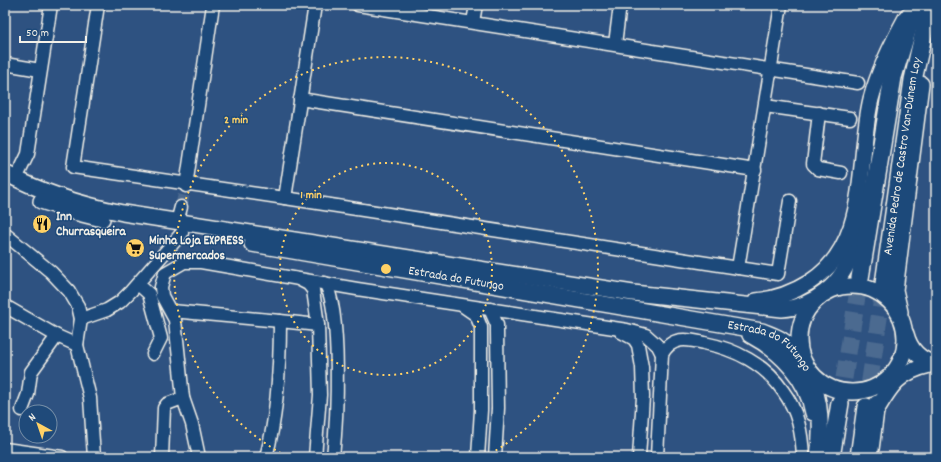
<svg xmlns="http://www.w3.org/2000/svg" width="941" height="462" viewBox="0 0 941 462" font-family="Dekko,sans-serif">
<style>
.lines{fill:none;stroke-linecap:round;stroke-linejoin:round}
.minor-tunnel{stroke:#4c6a90;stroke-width:12;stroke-dasharray:12 6;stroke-linecap:butt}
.highway-tunnel{stroke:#4c6a90;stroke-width:17;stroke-dasharray:17 8;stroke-linecap:butt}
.minor-casing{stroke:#f4f1e8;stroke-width:15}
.major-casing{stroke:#f4f1e8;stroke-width:18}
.highway-casing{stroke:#f4f1e8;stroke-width:20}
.minor{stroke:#1f4a7a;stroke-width:12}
.major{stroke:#1f4a7a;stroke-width:15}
.highway{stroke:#1f4a7a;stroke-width:17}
.ring{fill:none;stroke:#ffd166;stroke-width:2;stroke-dasharray:2 4}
.labels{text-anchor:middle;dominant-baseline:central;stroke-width:3;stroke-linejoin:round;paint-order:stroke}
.street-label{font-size:13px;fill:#f4f1e8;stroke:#1f4a7a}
.poi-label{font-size:13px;font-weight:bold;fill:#f4f1e8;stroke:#1f4a7a;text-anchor:start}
.centre{fill:#ffd166;stroke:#1f4a7a;stroke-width:2}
.ring-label{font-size:12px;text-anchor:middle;font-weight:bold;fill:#ffd166;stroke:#1f4a7a;stroke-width:3;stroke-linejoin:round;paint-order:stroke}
</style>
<rect width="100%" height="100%" fill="#2e5281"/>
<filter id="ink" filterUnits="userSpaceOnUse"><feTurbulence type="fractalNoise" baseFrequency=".025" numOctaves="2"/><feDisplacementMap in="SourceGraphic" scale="8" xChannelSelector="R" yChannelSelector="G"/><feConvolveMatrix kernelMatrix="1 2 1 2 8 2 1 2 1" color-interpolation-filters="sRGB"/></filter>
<g filter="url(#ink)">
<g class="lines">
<path class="minor-tunnel" d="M181 207 186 186"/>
<g class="highway-tunnel">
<path d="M840 403 860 278"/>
<path d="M866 407 884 284"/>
</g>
<defs>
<g id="minor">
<path d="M98 5 73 167 285 198 778 274 790 201"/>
<path d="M358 5 858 83"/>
<path d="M473 22 476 5"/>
<path d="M615 44 620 5"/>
<path d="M5 64 40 70"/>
<path d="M300 99 755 170"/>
<path d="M765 106 850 118"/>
<path d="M819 113 813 164 818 169 841 173"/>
<path d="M16 179 28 154 51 5"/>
<path d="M186 186 213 5"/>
<path d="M285 198 315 5"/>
<path d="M177 222 181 207"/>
<path d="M5 234 51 272 69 291 78 306 81 319 77 345 90 398 94 457"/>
<path d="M738 268 781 5"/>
<path d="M300 280 308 284 313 290 318 325 320 395 315 457"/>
<path d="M325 283C342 311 337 421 333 457"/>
<path d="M138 284 149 294 161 338 153 354"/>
<path d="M5 306 57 336 77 345"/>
<path d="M463 306 476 315 481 327V410L478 457"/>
<path d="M490 309 497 325V332L498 408 495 457"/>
<path d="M172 311 280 321"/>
<path d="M81 319 107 310 120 302 131 291 182 233"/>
<path d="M621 332 634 339 638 345 642 367 643 397 639 457"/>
<path d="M662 354C672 336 687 339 704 343 735 349 765 364 783 391 798 411 802 433 803 457"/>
<path d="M22 410 28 394 31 372 57 336"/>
<path d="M5 449 62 457"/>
<path d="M162 457 164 408 167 404 183 398"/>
<path d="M199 457 192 424 183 398 175 320 162 296 161 287 165 273 184 262H201L357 289 627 330 646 335 656 344"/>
<path d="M266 457C278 414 280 365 280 321L318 325"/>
<path d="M657 457 662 354 658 346"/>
</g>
<g id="major">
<path d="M5 173C42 193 83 205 123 213L633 293 782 309C813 307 843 284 851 253 856 237 856 218 858 201"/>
<path d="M41 201 78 213 102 219"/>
<path id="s1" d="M252 244 762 331C769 334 776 336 782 340 789 344 795 352 799 358 821 387 823 421 818 457"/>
<circle cx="852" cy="339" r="53"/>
<path d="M756 301C776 299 794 292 810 282 871 243 856 161 871 99 879 69 892 43 907 16"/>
<path d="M900 312 895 290 921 84"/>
<path d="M906 334C910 350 920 360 936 364"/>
<path d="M750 335C780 351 807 378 813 413"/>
<path d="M876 411C891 385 899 372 930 365"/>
<path d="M870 457 877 403"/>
</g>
<g id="highway">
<path d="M860 278 893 77 915 5"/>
<path id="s2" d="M884 284 913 80 930 5"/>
<path d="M831 457 840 403"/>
<path d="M859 457 866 407"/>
</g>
</defs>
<use href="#minor" class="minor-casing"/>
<use href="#major" class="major-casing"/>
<use href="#highway" class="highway-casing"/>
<use href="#minor" class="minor"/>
<use href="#major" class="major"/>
<use href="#highway" class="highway"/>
</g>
</g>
<g class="ring">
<circle cx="386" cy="269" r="106"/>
<path d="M286 456A212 212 0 1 1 486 456"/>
</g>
<defs>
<symbol id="restaurant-disc" viewBox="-11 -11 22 22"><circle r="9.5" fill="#ffd166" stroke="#1f4a7a"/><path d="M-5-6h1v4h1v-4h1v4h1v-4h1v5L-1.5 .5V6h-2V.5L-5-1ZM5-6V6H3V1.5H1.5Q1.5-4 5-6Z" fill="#111"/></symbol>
<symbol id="supermarket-disc" viewBox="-11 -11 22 22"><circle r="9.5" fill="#ffd166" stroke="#1f4a7a"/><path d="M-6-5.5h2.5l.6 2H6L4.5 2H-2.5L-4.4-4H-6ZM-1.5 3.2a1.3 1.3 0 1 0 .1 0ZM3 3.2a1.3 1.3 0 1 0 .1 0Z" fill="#111"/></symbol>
</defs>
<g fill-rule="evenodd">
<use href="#restaurant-disc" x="31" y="213" width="22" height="22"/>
<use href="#supermarket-disc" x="124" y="237" width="22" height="22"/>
</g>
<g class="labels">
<g class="street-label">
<text stroke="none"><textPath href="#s2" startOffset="129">Avenida Pedro de Castro Van-Dúnem Loy</textPath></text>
<text stroke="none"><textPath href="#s1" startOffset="207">Estrada do Futungo</textPath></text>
<text stroke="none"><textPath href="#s1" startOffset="531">Estrada do Futungo</textPath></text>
</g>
<g class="poi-label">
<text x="56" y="217">Inn<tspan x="56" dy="15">Churrasqueira</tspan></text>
<text x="149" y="241">Minha Loja EXPRESS<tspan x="149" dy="15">Supermercados</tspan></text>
</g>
</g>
<circle cx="386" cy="269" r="6" class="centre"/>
<g class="ring-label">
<text x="236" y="123">2 min</text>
<text x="311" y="198">1 min</text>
</g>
<rect width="941" height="462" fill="none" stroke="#1f4a7a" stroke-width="20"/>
<rect x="10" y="10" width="921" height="442" fill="none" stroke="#f4f1e8" stroke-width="1.5" filter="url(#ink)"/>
<g transform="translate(38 424) rotate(320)"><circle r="19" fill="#1f4a7a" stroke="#748da6"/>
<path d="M0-3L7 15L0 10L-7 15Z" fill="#ffd166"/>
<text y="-6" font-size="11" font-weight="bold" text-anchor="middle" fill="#f4f1e8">N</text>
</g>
<path d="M20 36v6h66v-6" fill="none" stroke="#f4f1e8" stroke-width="2"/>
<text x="26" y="36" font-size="12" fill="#f4f1e8" stroke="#1f4a7a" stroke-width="3" paint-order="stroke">50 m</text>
</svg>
